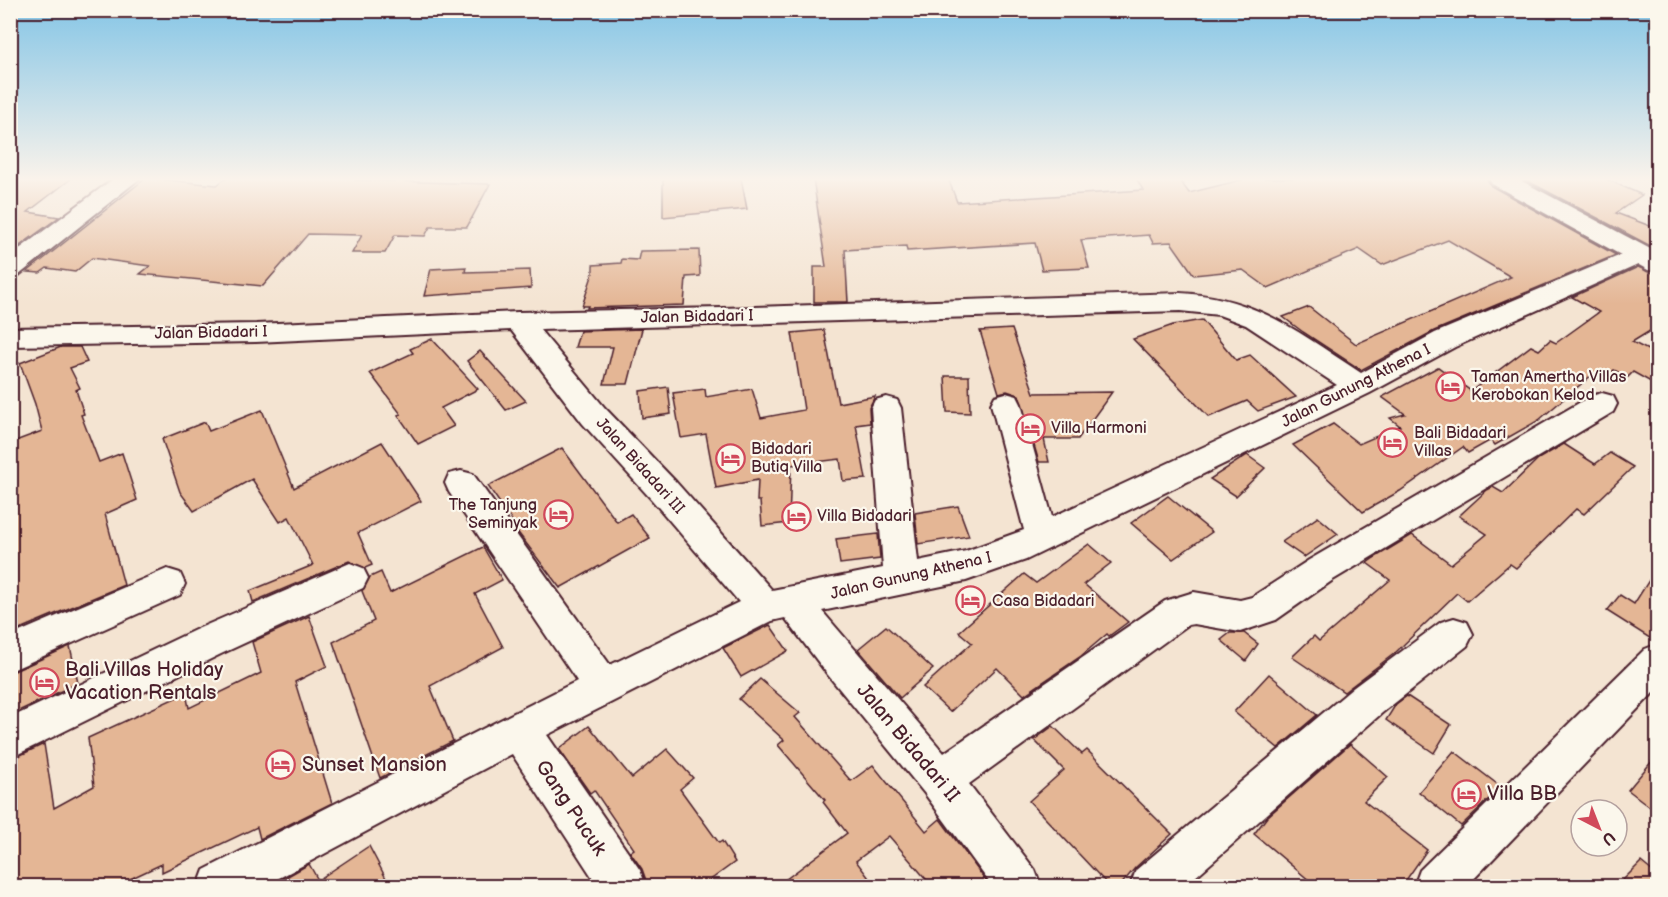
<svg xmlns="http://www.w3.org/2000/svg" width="1668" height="897" viewBox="0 0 1668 897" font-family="'Balsamiq Sans',sans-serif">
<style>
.building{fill:#e4b695;stroke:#4a1f2b;stroke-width:1.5}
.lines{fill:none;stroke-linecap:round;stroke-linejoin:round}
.minor-casing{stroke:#4a1f2b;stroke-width:4}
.tertiary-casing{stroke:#4a1f2b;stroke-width:5}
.minor{fill:#fbf7ec;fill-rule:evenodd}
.tertiary{fill:#fbf7ec;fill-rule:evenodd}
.labels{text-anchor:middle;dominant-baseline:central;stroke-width:4.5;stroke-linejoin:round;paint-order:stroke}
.street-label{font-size:16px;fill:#4a1f2b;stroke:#fbf7ec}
.poi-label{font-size:16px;fill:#4a1f2b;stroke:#fbf7ec;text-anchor:start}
.near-poi-label{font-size:20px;fill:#4a1f2b;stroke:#fbf7ec;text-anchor:start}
.near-street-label{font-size:20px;fill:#4a1f2b;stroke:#fbf7ec}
</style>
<rect width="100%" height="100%" fill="#f4e4d2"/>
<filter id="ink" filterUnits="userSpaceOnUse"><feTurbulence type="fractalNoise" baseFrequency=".0167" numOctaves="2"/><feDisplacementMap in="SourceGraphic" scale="12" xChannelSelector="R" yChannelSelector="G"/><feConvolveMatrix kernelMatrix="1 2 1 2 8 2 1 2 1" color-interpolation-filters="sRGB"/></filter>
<g filter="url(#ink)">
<g class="building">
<path d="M10 178H72L28 212 59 217 10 253Z"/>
<path d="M146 178 217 185 226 178H356L355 180 490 184 467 227H430L425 236 395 235 385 253H352L362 235 308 234 263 286 140 274 150 266 92 258 75 272 47 268 40 273 27 272Z"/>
<path d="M663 178H741L747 209 663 217Z"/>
<path d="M813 178H948L957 202 1143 190 1136 178H1178L1189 193 1249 178H1487L1491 186 1616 255 1434 331 1361 370 1303 332 1283 317 1309 307 1356 344 1511 277 1448 240 1382 265 1359 249 1268 288 1243 270 1194 275 1171 242 1153 243 1149 235 1081 240 1089 268 1042 270 1035 243 907 251 906 246 845 250 848 302H814V267H826Z"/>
<path d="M1522 178H1604L1642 195 1616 213 1658 229V250Z"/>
<path d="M699 250 700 276 686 277 684 305 587 308 588 306H582L593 273V265L621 263 622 259 638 260 640 251Z"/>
<path d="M466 267 465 272 530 270 531 288 424 296 431 269Z"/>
<path d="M1638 267 1658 274V326L1632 342 1658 355V386L1633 372 1628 377 1614 370 1604 380 1593 374 1539 420 1495 445 1491 440 1468 453 1463 447 1400 491 1363 512 1293 445 1333 424 1359 444 1400 426 1390 418 1405 414 1382 397 1438 367 1471 391 1531 346 1539 350 1550 340 1556 343 1599 312 1572 297Z"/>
<path d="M1202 320 1236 360 1250 355 1296 397 1258 411 1247 401 1209 417 1133 339 1173 325Z"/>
<path d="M642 329 628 384H604L613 347H575L580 331Z"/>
<path d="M1012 329 1034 393 1112 392 1078 439H1044L1049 462H1039L1019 395 1007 391 999 393 980 331Z"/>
<path d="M824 330 838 403 875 396 869 408 870 423 856 425 866 479 843 481 840 459 791 465 789 523 762 526 760 501H757L758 480 716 488 706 434 681 438 673 393 705 389 706 397 752 389 761 418 804 410 792 333Z"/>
<path d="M432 339 478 389 441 408 454 426 418 444 398 415 401 414 370 373 413 353 410 349Z"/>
<path d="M61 347H80L87 362 70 368 80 388 76 390 84 414 81 415 99 462 122 453 137 500 105 514 124 585 10 633V443L42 431 35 404 20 363Z"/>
<path d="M480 351 526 401 506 410 467 361Z"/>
<path d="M945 376H969L970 413 947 412Z"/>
<path d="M668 387 671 414 642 418 640 391Z"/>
<path d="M262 410 294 488 382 442 421 501 358 533 372 565 365 568 349 561 253 602 250 591 313 565 289 517 280 522 252 479 194 511 180 492 162 439 205 422 209 431Z"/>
<path d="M1564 444 1595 464 1610 453 1633 467 1584 514 1576 509 1516 568 1510 564 1467 601 1457 593 1395 653 1344 692 1292 657 1314 636 1319 641 1390 580 1367 563 1374 558 1412 535 1451 564 1487 534 1459 516 1487 490 1493 487 1503 493 1538 459Z"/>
<path d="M562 448 617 522 631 514 650 538 560 588 513 526 515 525 488 486Z"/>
<path d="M1247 455 1265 468 1236 496 1210 479Z"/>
<path d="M1168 496 1212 532 1173 559 1131 523Z"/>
<path d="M958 506 969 536 918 544 915 513Z"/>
<path d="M1318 517 1338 534 1304 557 1282 542Z"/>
<path d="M878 534 880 559 840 564 836 539Z"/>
<path d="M1089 544 1111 563 1084 584 1128 622 1109 636 1107 634 1081 656 1024 695 997 668 950 712 923 687 972 643 959 632 1024 574 1036 583Z"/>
<path d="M483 547 502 580 475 594 503 647 430 686 453 741 380 778 333 642 374 621 362 591 370 577 381 572 390 593Z"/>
<path d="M1658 566V642H1656L1607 611 1620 595 1634 604Z"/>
<path d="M309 616 327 666 295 682 332 803 260 839 257 827 162 872V864L115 886H10V760L44 744 54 808 94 786 88 738 186 693 189 708 261 673 252 642Z"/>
<path d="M770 625 788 651 741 677 723 648Z"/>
<path d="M886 626 933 669 900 698 858 649Z"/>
<path d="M1230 633H1244L1258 644 1246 661 1221 640Z"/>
<path d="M70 646 78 683 10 715V673Z"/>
<path d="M1269 674 1317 715 1278 748 1234 712Z"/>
<path d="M760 679 800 713 795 717 851 781 873 765 926 831 940 819 990 886H932L889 836 856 861 875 886H777L847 833 823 802 825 800 778 745 784 740 739 699Z"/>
<path d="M1407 696 1451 725 1434 753 1386 720 1396 704Z"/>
<path d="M589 726 632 778 667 749 693 778 680 789 719 843 722 841 735 862 702 886H648L642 869 630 852 634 849 594 790 590 793 559 749Z"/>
<path d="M1053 726 1082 754 1087 750 1172 834 1135 868 1120 886H1109L1029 801 1064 770 1034 740Z"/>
<path d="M1350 744 1388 777 1364 801 1427 850 1402 886H1316L1254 834 1267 817Z"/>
<path d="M1454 751 1501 787 1461 826 1419 792Z"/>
<path d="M1658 754V813L1628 790Z"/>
<path d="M369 846 390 886H272V885L309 864 318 880Z"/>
<path d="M1641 862 1658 876V886H1617Z"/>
</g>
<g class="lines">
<defs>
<g id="minor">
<path d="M113 179H139L19 275 10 277V256Z"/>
<path d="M1640 247 1649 250 1653 255 1649 260 1455 347 1370 393 1026 560 966 581 822 611 944 753 1165 601 1194 592 1240 600 1252 597 1309 560 1591 396 1602 393 1613 396 1617 404 1613 412 1333 580 1276 620 1240 632 1194 624 1188 625 969 784 1035 870 1041 886H992L925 794 828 675 785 618 772 621 547 735 640 870 646 886H598L512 754 264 886H198L204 870 577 681 449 492 445 483 449 474 461 471 473 474 610 665 739 602 652 500 583 424 511 330 256 342 10 346V328L256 324 518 312 722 308 1180 293C1257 297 1299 333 1361 373L1435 333ZM1180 311 1219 315 1246 325 1337 385 1052 517 1021 404 1017 396 1006 393 995 396 991 404 1024 530 966 551 918 561 901 408 897 400 886 397 875 400 871 408 883 568 772 590 676 482 605 408 540 330Z"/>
<path d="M350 563 363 568 368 578 363 588 221 654 10 758V718L195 630Z"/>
<path d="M167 569 180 573 185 584 180 595 10 671V636Z"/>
<path d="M1454 618 1467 622 1473 634 1467 646 1382 713 1185 886H1130L1136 870 1354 687 1441 622Z"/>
<path d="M1658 644V688L1467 886H1414L1420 870 1645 649Z"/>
</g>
<path id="tertiary" d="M1489 179H1518L1658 253V272L1648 270 1492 184Z"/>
</defs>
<use href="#minor" class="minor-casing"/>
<use href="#tertiary" class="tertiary-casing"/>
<use href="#minor" class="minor"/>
<use href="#tertiary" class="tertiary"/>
</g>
</g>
<linearGradient id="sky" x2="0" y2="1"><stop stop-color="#84c5e6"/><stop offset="0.59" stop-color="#faf3eb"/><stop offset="1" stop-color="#faf3eb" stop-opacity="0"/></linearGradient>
<rect width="1668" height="304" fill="url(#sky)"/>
<defs>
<symbol id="hotel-ring" viewBox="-11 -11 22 22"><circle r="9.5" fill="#fbf7ec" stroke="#d1495b" stroke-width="1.5"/><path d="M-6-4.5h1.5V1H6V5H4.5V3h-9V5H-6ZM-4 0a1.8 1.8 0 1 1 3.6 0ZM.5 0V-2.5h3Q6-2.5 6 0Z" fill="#d1495b"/></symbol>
</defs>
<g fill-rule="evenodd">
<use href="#hotel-ring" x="1434" y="370" width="33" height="33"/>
<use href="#hotel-ring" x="1014" y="412" width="33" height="33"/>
<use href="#hotel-ring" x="1376" y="426" width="33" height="33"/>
<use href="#hotel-ring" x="714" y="442" width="33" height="33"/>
<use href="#hotel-ring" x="542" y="498" width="33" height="33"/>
<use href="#hotel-ring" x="780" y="500" width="33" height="33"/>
<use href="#hotel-ring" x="954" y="584" width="33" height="33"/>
<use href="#hotel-ring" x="28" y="666" width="33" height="33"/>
<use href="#hotel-ring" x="264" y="748" width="33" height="33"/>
<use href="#hotel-ring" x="1450" y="778" width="33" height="33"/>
</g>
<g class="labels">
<g class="street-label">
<text transform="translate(697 317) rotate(-1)">Jalan Bidadari I</text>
<text transform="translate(211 333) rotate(-1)">Jalan Bidadari I</text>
<text transform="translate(1356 386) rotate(-27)">Jalan Gunung Athena I</text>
<text transform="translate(640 466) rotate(48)">Jalan Bidadari III</text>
<text transform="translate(911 576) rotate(-13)">Jalan Gunung Athena I</text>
</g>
<g class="poi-label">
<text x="1471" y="377">Taman Amertha Villas<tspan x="1471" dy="18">Kerobokan Kelod</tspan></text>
<text x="1051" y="428">Villa Harmoni</text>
<text x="1414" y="433">Bali Bidadari<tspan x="1414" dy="18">Villas</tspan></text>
<text x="751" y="449">Bidadari<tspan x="751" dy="18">Butiq Villa</tspan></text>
<text x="537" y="505" text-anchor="end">The Tanjung<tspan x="537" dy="18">Seminyak</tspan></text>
<text x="817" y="516">Villa Bidadari</text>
<text x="992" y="601">Casa Bidadari</text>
</g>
<g class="near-poi-label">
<text x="65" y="670">Bali Villas Holiday<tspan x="65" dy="23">Vacation Rentals</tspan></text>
<text x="302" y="765">Sunset Mansion</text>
<text x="1487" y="794">Villa BB</text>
</g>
<g class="near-street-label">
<text transform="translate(908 743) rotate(50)">Jalan Bidadari II</text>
<text transform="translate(571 808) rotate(56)">Gang Pucuk</text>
</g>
</g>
<rect width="1668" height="897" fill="none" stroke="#fbf7ec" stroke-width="36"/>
<rect x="18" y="18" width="1632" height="861" fill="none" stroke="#4a1f2b" stroke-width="2" filter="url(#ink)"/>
<g transform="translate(1599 828) rotate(138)"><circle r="28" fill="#fbf7ec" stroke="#b4a19f" stroke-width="1.5"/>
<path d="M0-4.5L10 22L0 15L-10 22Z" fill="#d1495b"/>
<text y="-9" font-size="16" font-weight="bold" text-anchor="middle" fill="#4a1f2b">U</text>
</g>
</svg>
